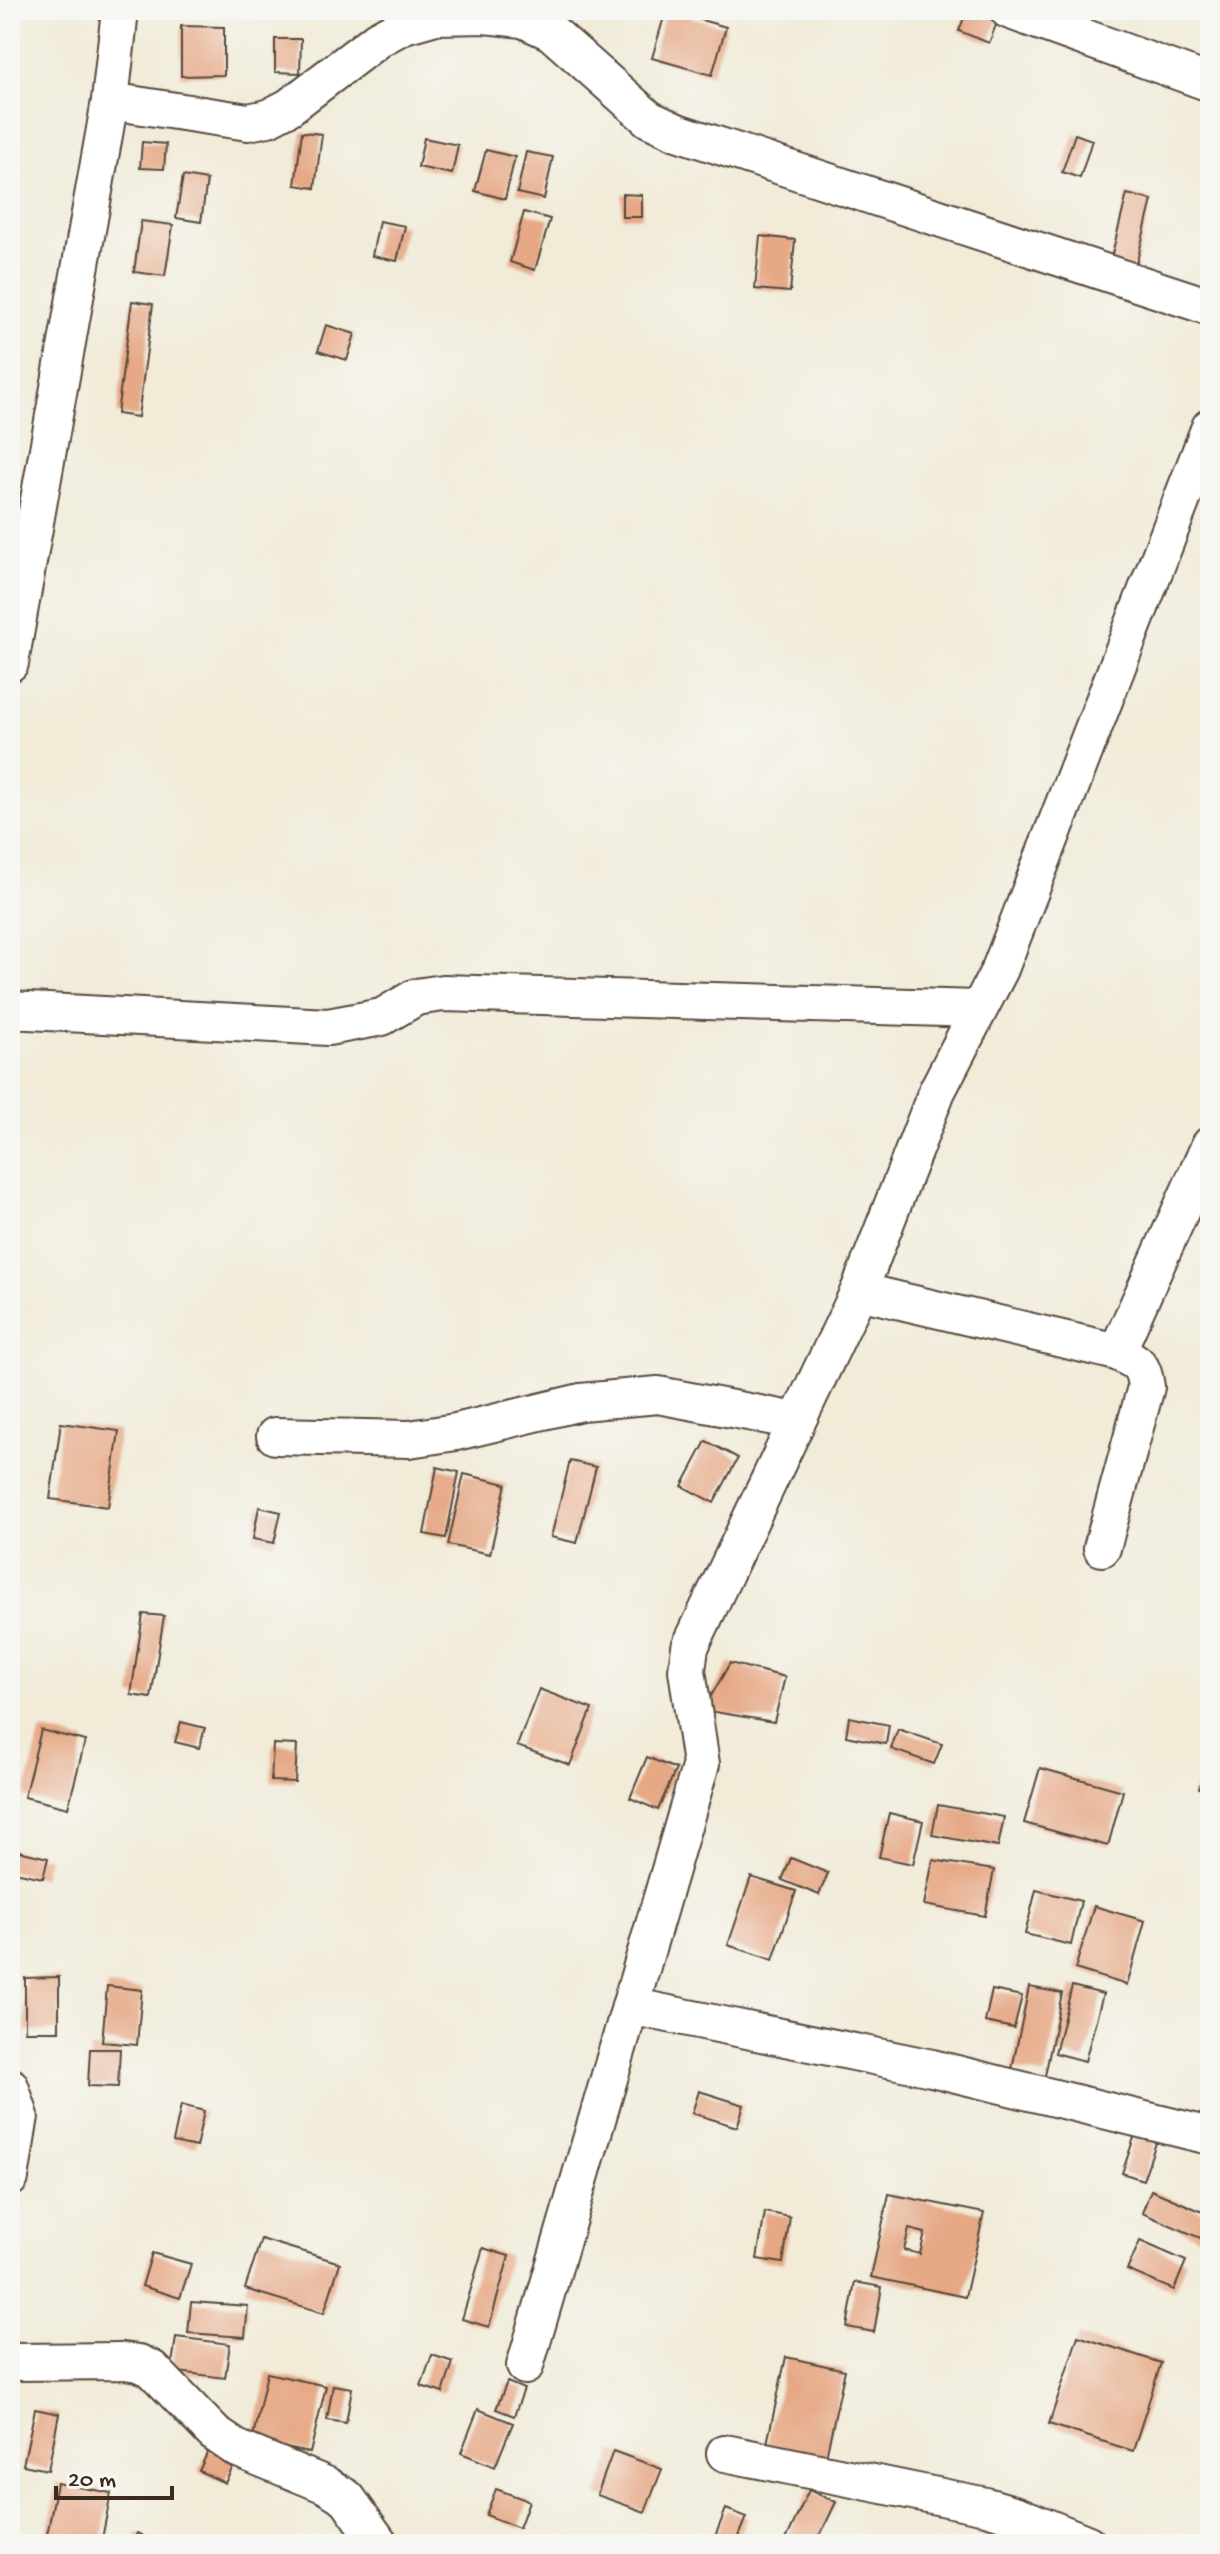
<svg xmlns="http://www.w3.org/2000/svg" width="1220" height="2554" viewBox="0 0 1220 2554" font-family="'Gochi Hand',sans-serif">
<style>
.building{fill:#e6a885;fill-rule:evenodd}
.lines{fill:none;stroke-linecap:round;stroke-linejoin:round}
.minor-casing{stroke:#56473a;stroke-width:40}
.minor{stroke:#fff;stroke-width:36}
</style>
<rect width="100%" height="100%" fill="#f6f6f2"/>
<filter id="ink" filterUnits="userSpaceOnUse"><feTurbulence type="fractalNoise" baseFrequency=".0125" numOctaves="2"/><feDisplacementMap in="SourceGraphic" scale="16" xChannelSelector="R" yChannelSelector="G"/><feConvolveMatrix kernelMatrix="1 2 1 2 8 2 1 2 1" color-interpolation-filters="sRGB"/></filter>
<filter id="wash" filterUnits="userSpaceOnUse"><feTurbulence type="fractalNoise" baseFrequency=".006" numOctaves="4" result="noise"/><feDisplacementMap in="SourceGraphic" scale="32" xChannelSelector="R" yChannelSelector="G"/><feGaussianBlur stdDeviation="1.8" result="paint"/><feColorMatrix in="noise" values="0 0 0 0 0 0 0 0 0 0 0 0 0 0 0 0 0 1.4 0 .05"/><feComposite in="paint" operator="in"/></filter>
<g filter="url(#wash)">
<rect width="100%" height="100%" fill="#f1ebd8"/>
<g id="blocks">
<g class="building">
<path d="M666 10 726 27 712 75 652 58Z"/>
<path d="M967 10H995L1001 12 989 43 959 31Z"/>
<path d="M181 26 224 27V75L181 76Z"/>
<path d="M275 39H301L300 73 275 72Z"/>
<path d="M302 132 322 134 315 188 295 185Z"/>
<path d="M1075 134 1092 140 1080 178 1062 172Z"/>
<path d="M424 138 458 145 452 174 418 167Z"/>
<path d="M142 142 166 144 164 169 140 168Z"/>
<path d="M486 150 515 157 505 199 475 191Z"/>
<path d="M526 152 553 157 544 199 517 193Z"/>
<path d="M183 176 207 180 201 222 176 218Z"/>
<path d="M622 194 642 195V217H622Z"/>
<path d="M1127 194 1152 200 1135 269 1110 262Z"/>
<path d="M524 212 550 219 535 270 510 262Z"/>
<path d="M141 221 173 225 165 276 134 272Z"/>
<path d="M379 221 405 226 397 261 372 256Z"/>
<path d="M760 236 795 240 790 292 755 289Z"/>
<path d="M132 301 153 304 138 417 117 414Z"/>
<path d="M326 325 355 334 347 360 318 351Z"/>
<path d="M61 1423 119 1431 108 1507 50 1499Z"/>
<path d="M706 1441 738 1458 714 1503 682 1486Z"/>
<path d="M570 1461 596 1467 577 1543 551 1537Z"/>
<path d="M437 1467 459 1472 446 1538 424 1534Z"/>
<path d="M464 1474 506 1484 490 1554 448 1545Z"/>
<path d="M259 1507 281 1512 274 1543 253 1539Z"/>
<path d="M143 1614 164 1616 151 1698 131 1695Z"/>
<path d="M1209 1635H1210V1656L1204 1655Z"/>
<path d="M730 1663 785 1677 774 1722 703 1710Z"/>
<path d="M539 1689 592 1709 570 1765 517 1746Z"/>
<path d="M849 1717 889 1725 886 1744 846 1736Z"/>
<path d="M181 1722 205 1728 199 1748 175 1742Z"/>
<path d="M898 1729 942 1744 934 1764 891 1749Z"/>
<path d="M41 1730 85 1741 68 1808 24 1797Z"/>
<path d="M273 1744 297 1745 295 1782 271 1781Z"/>
<path d="M1209 1745H1210V1791L1199 1788Z"/>
<path d="M647 1757 676 1769 658 1810 630 1798Z"/>
<path d="M1040 1768 1123 1791 1108 1846 1024 1823Z"/>
<path d="M938 1805 1004 1817 998 1847 932 1835Z"/>
<path d="M889 1813 923 1821 913 1864 879 1857Z"/>
<path d="M10 1849 48 1858 43 1878 10 1871Z"/>
<path d="M791 1858 828 1873 819 1895 782 1880Z"/>
<path d="M933 1860 994 1870 985 1916 924 1905Z"/>
<path d="M751 1877 796 1891 773 1960 728 1945Z"/>
<path d="M1036 1890 1081 1901 1071 1945 1025 1934Z"/>
<path d="M1094 1906 1145 1921 1127 1985 1075 1969Z"/>
<path d="M59 1977V2031H25V1978Z"/>
<path d="M107 1986 142 1990 137 2045 102 2042Z"/>
<path d="M1072 1986 1103 1994 1085 2061 1055 2053Z"/>
<path d="M1029 1987 1062 1993 1045 2076 1012 2069Z"/>
<path d="M992 1990 1022 1996 1014 2028 985 2022Z"/>
<path d="M90 2049H120L118 2087 88 2086Z"/>
<path d="M699 2091 744 2105 737 2127 692 2113Z"/>
<path d="M181 2105 204 2111 196 2147 173 2142Z"/>
<path d="M1137 2129 1158 2137 1143 2180 1122 2173Z"/>
<path d="M1151 2190 1210 2215V2228L1205 2240 1142 2213Z"/>
<path d="M889 2194 984 2213 965 2297 871 2277ZM909 2229 925 2233 920 2254 904 2250Z"/>
<path d="M765 2212 790 2217 783 2263 757 2259Z"/>
<path d="M261 2239 340 2263 324 2313 245 2289Z"/>
<path d="M1140 2241 1186 2261 1174 2290 1127 2270Z"/>
<path d="M483 2248 509 2256 489 2327 462 2319Z"/>
<path d="M152 2253 191 2264 180 2298 142 2286Z"/>
<path d="M855 2282 882 2287 874 2332 847 2327Z"/>
<path d="M191 2302 248 2306 245 2337 188 2333Z"/>
<path d="M1078 2336 1161 2363 1133 2451 1049 2424Z"/>
<path d="M176 2337 230 2344 225 2378 171 2371Z"/>
<path d="M432 2355 453 2362 443 2393 421 2386Z"/>
<path d="M786 2357 845 2370 825 2461 766 2448Z"/>
<path d="M267 2373 326 2386 310 2453 252 2441Z"/>
<path d="M507 2382 524 2389 514 2416 496 2409Z"/>
<path d="M333 2385 352 2388 346 2423 327 2420Z"/>
<path d="M35 2409 59 2414 48 2470 23 2465Z"/>
<path d="M478 2409 513 2423 495 2467 461 2453Z"/>
<path d="M209 2449 236 2461 225 2483 199 2471Z"/>
<path d="M613 2451 662 2469 645 2512 597 2495Z"/>
<path d="M57 2483 111 2493 101 2544H70L46 2540Z"/>
<path d="M496 2489 529 2501 519 2528 486 2515Z"/>
<path d="M809 2490 836 2502 816 2544H784Z"/>
<path d="M726 2509 747 2517 736 2544H712Z"/>
<path d="M137 2533 157 2544H131Z"/>
</g>
</g>
</g>
<g filter="url(#ink)">
<use href="#blocks" fill-opacity="0" stroke="#56473a" stroke-width="2"/>
<g class="lines">
<defs>
<g id="minor">
<path d="M1008 10 1210 83"/>
<path d="M110 101 248 122 268 118 289 107 378 39 404 25 436 16 484 15 523 19 551 32 649 119 677 132 1210 307"/>
<path d="M10 663 110 101 120 10"/>
<path d="M10 1010 328 1027 382 1017 416 997 443 993 978 1009"/>
<path d="M859 1291 1117 1352C1137 1362 1143 1363 1146 1387L1102 1548"/>
<path d="M1117 1352 1210 1145"/>
<path d="M275 1436 409 1439 456 1432 581 1402 658 1395 796 1421"/>
<path d="M630 2006 932 2068 1210 2136"/>
<path d="M10 2086 20 2116 10 2178"/>
<path d="M10 2360 14 2362 123 2361 139 2363 152 2369 214 2433 236 2448 326 2485 347 2498 380 2544"/>
<path d="M525 2366 701 1764 687 1670 690 1647 859 1291 937 1091 1000 969 1210 427"/>
<path d="M725 2453 986 2506 1017 2515 1088 2544"/>
</g>
</defs>
<use href="#minor" class="minor-casing"/>
<use href="#minor" class="minor"/>
</g>
</g>
<rect width="1220" height="2554" fill="none" stroke="#f6f6f2" stroke-width="40"/>
<path d="M56 2486v12h116v-12" fill="none" stroke="#3b2a1e" stroke-width="4"/>
<text x="68" y="2486" font-size="24" fill="#3b2a1e" stroke="#f6f6f2" stroke-width="6" paint-order="stroke">20 m</text>
</svg>
